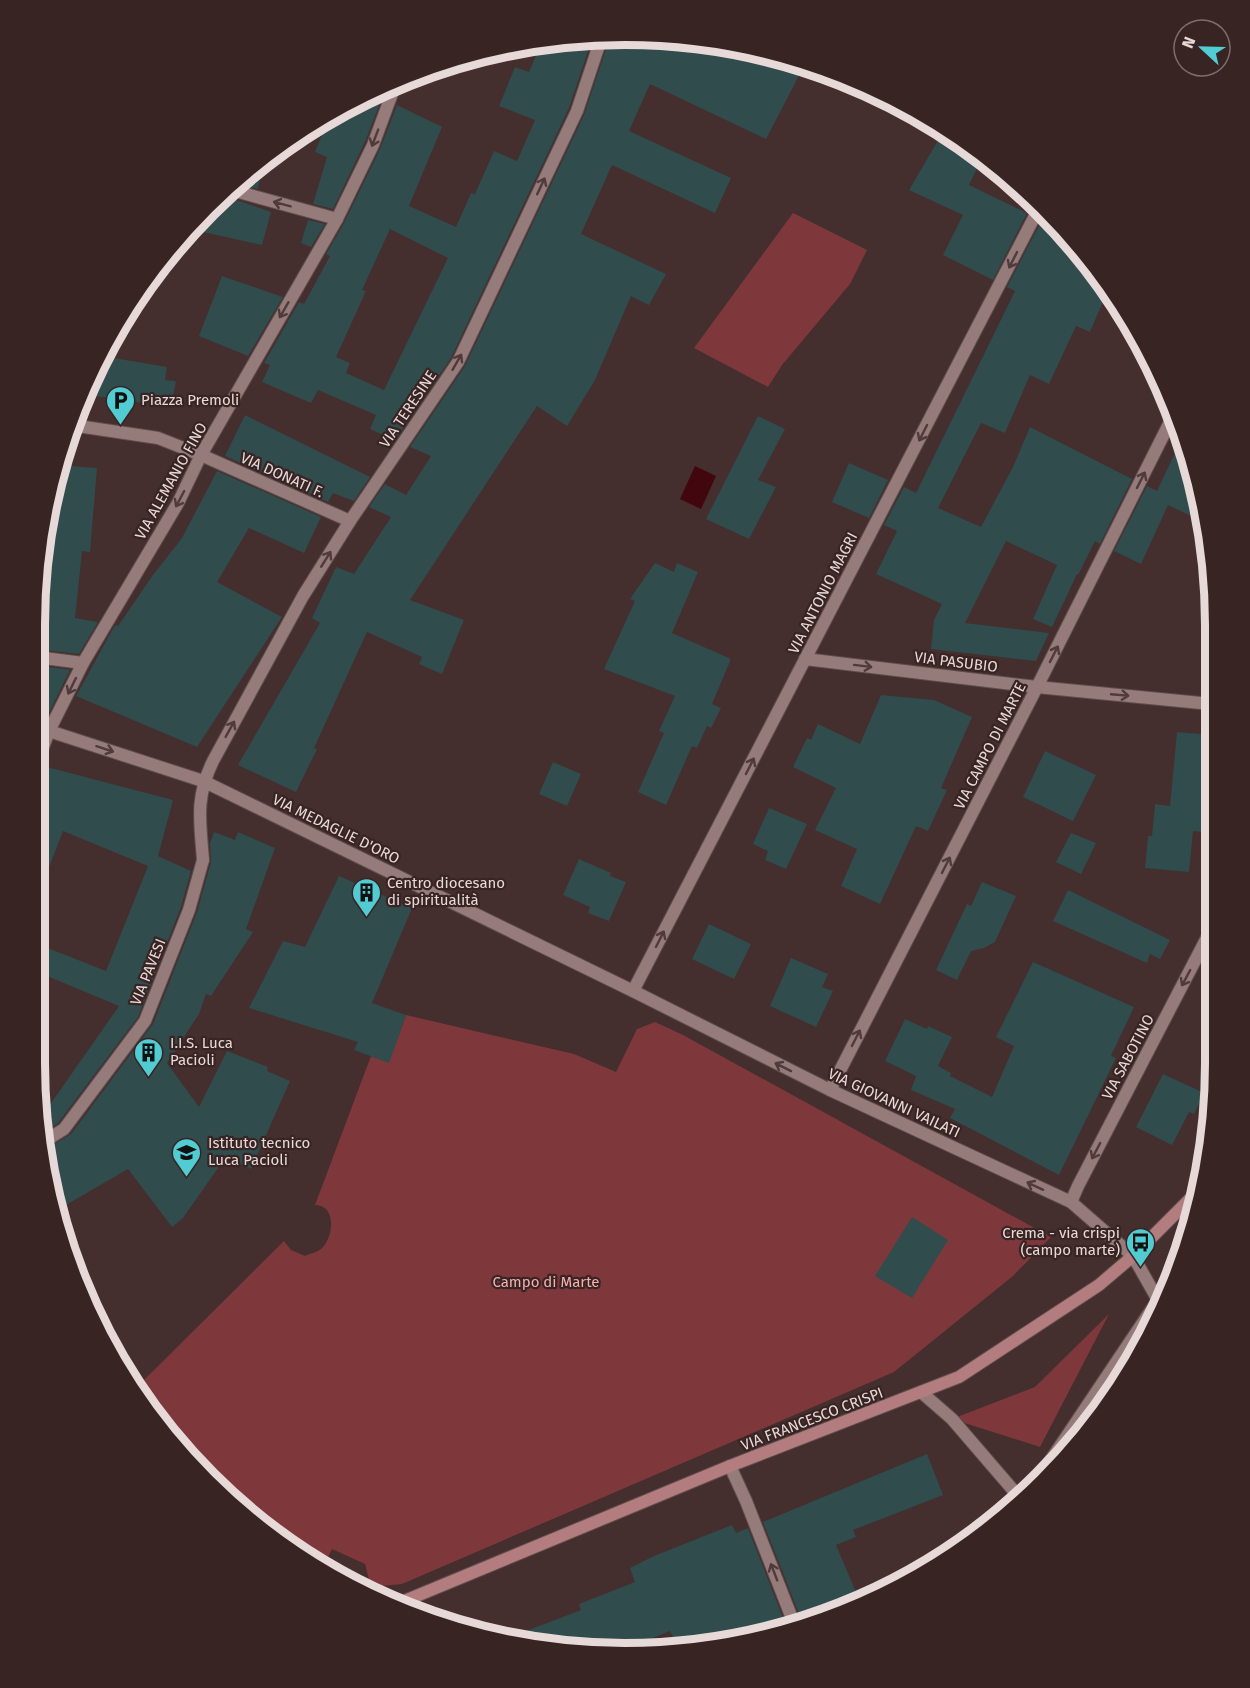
<svg xmlns="http://www.w3.org/2000/svg" width="1250" height="1688" viewBox="0 0 1250 1688" font-family="'Fira Sans',sans-serif">
<style>
.green{fill:#7e383b}
.water{fill:#42060f}
.building{fill:#304c4d;fill-rule:evenodd}
.lines{fill:none;stroke-linecap:round;stroke-linejoin:round}
.lane-casing{stroke:#5f4d4c;stroke-width:14}
.street-casing{stroke:#5f4d4c;stroke-width:14}
.secondary-casing{stroke:#5f4d4c;stroke-width:14}
.lane{stroke:#967b7b;stroke-width:12}
.street{stroke:#967b7b;stroke-width:12}
.secondary{stroke:#b37d7f;stroke-width:12}
.oneway{stroke:#503a3a}
.labels{text-anchor:middle;dominant-baseline:central;stroke-width:4.5;stroke-linejoin:round;paint-order:stroke}
.poi-label{font-size:15px;fill:#e7d9d8;stroke:#392424;text-anchor:start}
.street-label{font-size:15px;fill:#e7d9d8;stroke:#392424}
.park-label{font-size:15px;fill:#f6aeae;stroke:#392424}
.rim{fill:none;stroke:#e7d9d8;stroke-width:8}
</style>
<rect width="100%" height="100%" fill="#442e2e"/>
<g class="green">
<path d="M793 213 867 250 850 284 782 365 768 387 694 348Z"/>
<path d="M406 1015 574 1054 616 1072 637 1029 655 1022 683 1035 1051 1237 1013 1276 894 1372 402 1584 371 1587 365 1564 332 1549 323 1567 266 1532 208 1481 194 1463 144 1380 284 1241 291 1250 305 1256C311 1253 319 1252 323 1247 334 1235 336 1205 315 1205L371 1056 389 1062Z"/>
<path d="M1109 1314 1040 1447 952 1419 1035 1387Z"/>
</g>
<path class="water" d="M695 466 716 476 701 509 680 499Z"/>
<g class="building">
<path d="M587 36H593L569 108 451 358 395 440 370 429 376 415 318 390 311 403 262 382 270 365 264 363 299 302 304 304 330 256 326 254 344 223 380 149 397 105 442 127 409 206 456 227 471 193 475 194 494 151 517 161 535 120 499 106 515 67 529 72 541 43ZM390 229 448 258 384 390 346 373 350 363 336 357 366 291 362 290Z"/>
<path d="M610 37 702 40 805 64 766 139 650 84 629 131 731 178 715 213 612 165 581 234 666 274 649 305 631 296 595 380 567 426 537 406 410 600 464 620 442 674 419 664 422 657 367 632 314 748 317 749 296 792 238 765 320 623 312 618 336 567 354 574 391 517 369 507 385 484 406 495 431 456 410 447 465 366 584 115Z"/>
<path d="M370 93 382 98 365 142 333 209 313 204 327 157 315 152 329 117Z"/>
<path d="M940 137 982 158 969 185 1027 213 993 280 943 255 963 215 909 190Z"/>
<path d="M263 159 258 189 236 183Z"/>
<path d="M222 195 271 212 262 245 190 229 207 208Z"/>
<path d="M308 220 325 224 311 247 301 243Z"/>
<path d="M1042 220 1058 228 1094 266 1108 290 1090 332 1076 326 1049 384 1030 375 1005 433 981 423 938 508 981 527 1013 467 1030 427 1132 479 1100 544 1095 541 1078 575 1077 574 1052 627 1033 619 1057 565 1006 541 965 623 1049 633 1036 661 931 649 934 620 942 604 876 574 897 531 884 525 904 487 916 493 1015 291 1007 287Z"/>
<path d="M222 276 283 297 248 356 199 336Z"/>
<path d="M102 356 167 367 165 380 176 381 171 407 82 394Z"/>
<path d="M245 415 364 474 370 477 354 501 333 493 328 502 225 456Z"/>
<path d="M758 416 785 429 758 480 776 487 749 539 706 519Z"/>
<path d="M1181 440 1204 522 1168 505 1141 564 1114 551 1147 486 1157 491Z"/>
<path d="M849 463 888 480 869 518 832 502Z"/>
<path d="M57 465 97 468 90 552 82 551 75 618 98 622 79 654 36 649V587Z"/>
<path d="M217 471 321 517 304 553 249 528 217 582 282 617 197 747 76 696 115 625 118 626 153 575 182 538Z"/>
<path d="M655 563 674 572 677 563 698 572 672 633 731 659 712 704 721 708 711 728 707 726 697 748 692 746 666 805 638 792 664 733 659 731 675 696 604 669 635 601 630 599Z"/>
<path d="M36 665 70 670 42 727 35 744Z"/>
<path d="M881 695 934 700 972 717 941 788 947 790 928 831 916 826 880 904 841 886 857 849 815 830 836 788 793 767 807 738 811 740 818 724 860 744Z"/>
<path d="M1177 732 1212 735V777L1207 776 1202 832 1193 831 1189 872 1145 868 1148 836H1152L1155 804 1170 806Z"/>
<path d="M1045 751 1096 775 1073 821 1023 797Z"/>
<path d="M553 762 581 774 567 806 539 794Z"/>
<path d="M47 767 173 800 158 856 191 871 181 907 138 1017 58 1123 44 1132 42 1116 119 1006 35 971V943L106 971 148 866 63 831 37 898H35V796Z"/>
<path d="M769 808 807 824 786 869 765 860 768 851 753 844Z"/>
<path d="M214 832 235 840 238 832 275 848 246 929 253 932 211 996 206 994 199 1014 167 1063 199 1107 227 1051 268 1067 267 1071 290 1081 251 1169 225 1158 183 1218 172 1227 128 1169 54 1212 46 1149 71 1134 153 1024 197 912 211 862 210 843Z"/>
<path d="M1071 833 1096 843 1081 874 1056 862Z"/>
<path d="M579 859 611 873 610 876 626 882 609 921 588 913 590 907 563 895Z"/>
<path d="M339 876 412 908 372 1003 406 1015 389 1063 354 1050 358 1042 249 1008 283 941 305 947Z"/>
<path d="M982 882 1016 896 995 942 984 948 971 951 957 980 936 970 967 904 971 906Z"/>
<path d="M1068 890 1170 940 1160 959 1150 954 1147 963 1053 921Z"/>
<path d="M709 924 751 944 734 979 692 959Z"/>
<path d="M791 958 828 974 822 987 833 991 816 1027 770 1006Z"/>
<path d="M1033 962 1134 1007 1111 1056 1116 1058 1059 1175 950 1118 955 1109 911 1090 916 1076 885 1061 905 1019 927 1029 928 1026 952 1037 938 1066 951 1073 950 1076 992 1097 1014 1046 996 1037Z"/>
<path d="M1163 1074 1204 1093 1194 1114 1189 1112 1172 1145 1136 1127Z"/>
<path d="M912 1217 948 1240 912 1298 875 1276Z"/>
<path d="M927 1454 943 1495 853 1530 856 1537 836 1545 860 1602 815 1622 803 1624 763 1522Z"/>
<path d="M732 1525 736 1533 748 1528 787 1628 735 1638 732 1629 678 1649 670 1631 623 1650 510 1642 503 1640 581 1610 579 1604 635 1582 630 1568 654 1556Z"/>
</g>
<g class="lines">
<defs>
<g id="lane">
<path d="M45 1141 64 1129 145 1021 189 910 203 860"/>
<path d="M1034 1485 1158 1300 1133 1256"/>
</g>
<g id="street">
<path d="M228 189 337 219"/>
<path d="M71 425 158 438 201 455 350 521"/>
<path d="M36 657 83 663"/>
<path d="M805 659 1037 687 1211 704"/>
<path d="M49 731 203 781 633 991 830 1090 1071 1202 1133 1256"/>
<path d="M35 769 49 731 83 663 178 503 201 455 337 219 373 145 396 83"/>
<path d="M203 860C200 821 195 798 213 761L303 596 350 521 458 362 577 111 602 36"/>
<path d="M633 991 1039 208"/>
<path d="M830 1090 1037 687 1174 414"/>
<path d="M1071 1202 1078 1186 1213 926"/>
<path d="M921 1392 952 1419 1020 1498"/>
<path d="M730 1466 746 1501 795 1626"/>
</g>
<path id="secondary" d="M397 1604 730 1466 959 1377 1099 1285 1133 1256 1196 1193"/>
</defs>
<use href="#lane" class="lane-casing"/>
<use href="#street" class="street-casing"/>
<use href="#secondary" class="secondary-casing"/>
<use href="#lane" class="lane"/>
<use href="#street" class="street"/>
<use href="#secondary" class="secondary"/>
</g>
<defs><path id="oneway-shaft" d="M-6 0H5M1.5-3L5.5 0L1.5 3" fill="none" stroke-width="1.6" stroke-linecap="round" stroke-linejoin="round" transform="scale(1.5)"/></defs>
<g class="oneway">
<use href="#oneway-shaft" transform="translate(375 138) rotate(111)"/>
<use href="#oneway-shaft" transform="translate(541 186) rotate(-65)"/>
<use href="#oneway-shaft" transform="translate(282 204) rotate(-165)"/>
<use href="#oneway-shaft" transform="translate(1013 260) rotate(117)"/>
<use href="#oneway-shaft" transform="translate(284 310) rotate(120)"/>
<use href="#oneway-shaft" transform="translate(457 362) rotate(-60)"/>
<use href="#oneway-shaft" transform="translate(923 433) rotate(117)"/>
<use href="#oneway-shaft" transform="translate(1141 480) rotate(-63)"/>
<use href="#oneway-shaft" transform="translate(180 499) rotate(118)"/>
<use href="#oneway-shaft" transform="translate(326 559) rotate(-58)"/>
<use href="#oneway-shaft" transform="translate(1054 654) rotate(-63)"/>
<use href="#oneway-shaft" transform="translate(863 666) rotate(7)"/>
<use href="#oneway-shaft" transform="translate(72 686) rotate(116)"/>
<use href="#oneway-shaft" transform="translate(1120 695) rotate(5)"/>
<use href="#oneway-shaft" transform="translate(230 729) rotate(-61)"/>
<use href="#oneway-shaft" transform="translate(105 749) rotate(18)"/>
<use href="#oneway-shaft" transform="translate(750 766) rotate(-63)"/>
<use href="#oneway-shaft" transform="translate(946 865) rotate(-63)"/>
<use href="#oneway-shaft" transform="translate(660 939) rotate(-63)"/>
<use href="#oneway-shaft" transform="translate(1186 978) rotate(118)"/>
<use href="#oneway-shaft" transform="translate(856 1038) rotate(-63)"/>
<use href="#oneway-shaft" transform="translate(783 1067) rotate(-153)"/>
<use href="#oneway-shaft" transform="translate(1096 1151) rotate(118)"/>
<use href="#oneway-shaft" transform="translate(1035 1186) rotate(-155)"/>
<use href="#oneway-shaft" transform="translate(774 1572) rotate(-111)"/>
</g>
<defs>
<symbol id="parking-pin" viewBox="-11 -11 22 30"><path d="M0 17L-7.5 6A9.5 9.5 0 1 1 7.5 6Z" fill="#51ccd2" stroke="#392424"/><path d="M-3.5-5.5H1a3.5 3.5 0 0 1 0 7H-1V5.5H-3.5ZM-1-3.4V-.6H.8a1.4 1.4 0 0 0 0-2.8Z" fill="#111"/></symbol>
<symbol id="building-pin" viewBox="-11 -11 22 30"><path d="M0 17L-7.5 6A9.5 9.5 0 1 1 7.5 6Z" fill="#51ccd2" stroke="#392424"/><path d="M-4-6H4V6H1V3H-1V6H-4ZM-2.5-4.3h1.7v1.8h-1.7ZM.8-4.3h1.7v1.8H.8ZM-2.5-1h1.7V.8h-1.7ZM.8-1h1.7V.8H.8Z" fill="#111"/></symbol>
<symbol id="school-pin" viewBox="-11 -11 22 30"><path d="M0 17L-7.5 6A9.5 9.5 0 1 1 7.5 6Z" fill="#51ccd2" stroke="#392424"/><path d="M0-5L7-2L0 1L-7-2ZM-4 1L0 2.5L4 1V4Q0 6-4 4Z" fill="#111"/></symbol>
<symbol id="bus-pin" viewBox="-11 -11 22 30"><path d="M0 17L-7.5 6A9.5 9.5 0 1 1 7.5 6Z" fill="#51ccd2" stroke="#392424"/><path d="M-5-6H5V4H4V6H2V4H-2V6H-4V4H-5ZM-3.5-4V0h7V-4ZM-3.5 1.2v1.5H-2V1.2ZM2 1.2v1.5H3.5V1.2Z" fill="#111"/></symbol>
</defs>
<g fill-rule="evenodd">
<use href="#parking-pin" x="104" y="384" width="33" height="45"/>
<use href="#building-pin" x="350" y="876" width="33" height="45"/>
<use href="#building-pin" x="132" y="1036" width="33" height="45"/>
<use href="#school-pin" x="170" y="1136" width="33" height="45"/>
<use href="#bus-pin" x="1124" y="1226" width="33" height="45"/>
</g>
<g class="labels">
<g class="poi-label">
<text x="141" y="400">Piazza Premoli</text>
<text x="387" y="883">Centro diocesano<tspan x="387" dy="17">di spiritualità</tspan></text>
<text x="170" y="1043">I.I.S. Luca<tspan x="170" dy="17">Pacioli</tspan></text>
<text x="208" y="1143">Istituto tecnico<tspan x="208" dy="17">Luca Pacioli</tspan></text>
<text x="1120" y="1233" text-anchor="end">Crema - via crispi<tspan x="1120" dy="17">(campo marte)</tspan></text>
</g>
<g class="street-label">
<text transform="translate(408 409) rotate(-56)">VIA TERESINE</text>
<text transform="translate(282 475) rotate(24)">VIA DONATI F.</text>
<text transform="translate(171 481) rotate(-61)">VIA ALEMANIO FINO</text>
<text transform="translate(823 593) rotate(-63)">VIA ANTONIO MAGRI</text>
<text transform="translate(956 662) rotate(7)">VIA PASUBIO</text>
<text transform="translate(990 746) rotate(-63)">VIA CAMPO DI MARTE</text>
<text transform="translate(336 829) rotate(26)">VIA MEDAGLIE D'ORO</text>
<text transform="translate(148 972) rotate(-68)">VIA PAVESI</text>
<text transform="translate(1128 1057) rotate(-62)">VIA SABOTINO</text>
<text transform="translate(894 1103) rotate(25)">VIA GIOVANNI VAILATI</text>
<text transform="translate(812 1419) rotate(-21)">VIA FRANCESCO CRISPI</text>
</g>
<g class="park-label">
<text x="546" y="1282">Campo di Marte</text>
</g>
</g>
<path d="M0 0H1250V1688H0ZM625 45H625A580 580 0 0 1 1205 625V1063A580 580 0 0 1 625 1643H625A580 580 0 0 1 45 1063V625A580 580 0 0 1 625 45Z" fill="#392424" fill-rule="evenodd"/>
<path class="rim" d="M625 45H625A580 580 0 0 1 1205 625V1063A580 580 0 0 1 625 1643H625A580 580 0 0 1 45 1063V625A580 580 0 0 1 625 45Z"/>
<g transform="translate(1202 48) rotate(292)"><circle r="28" fill="#392424" stroke="#7f6c6c" stroke-width="1.5"/>
<path d="M0-4.5L10 22L0 15L-10 22Z" fill="#51ccd2"/>
<text y="-9" font-size="16" font-weight="bold" text-anchor="middle" fill="#e7d9d8">N</text>
</g>
</svg>
